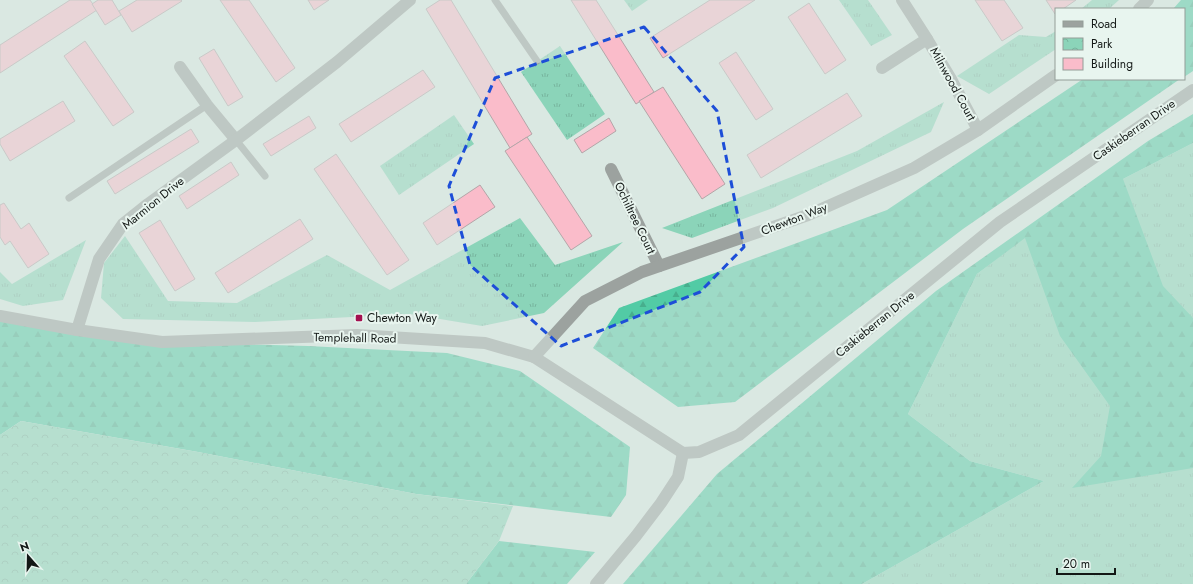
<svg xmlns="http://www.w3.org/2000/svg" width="1193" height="584" viewBox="0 0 1193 584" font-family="Jost,sans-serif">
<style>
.grass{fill:url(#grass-tufts)}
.forest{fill:url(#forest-firs)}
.park{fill:url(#park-crowns)}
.building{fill:#fabcca;stroke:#b3a6a8}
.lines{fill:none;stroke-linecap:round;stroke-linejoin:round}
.service{stroke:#9ca29f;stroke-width:7}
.minor{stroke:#9ca29f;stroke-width:12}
.tertiary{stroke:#9ca29f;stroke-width:12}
.marked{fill:none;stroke:#1d4ed8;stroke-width:3;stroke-dasharray:8 5;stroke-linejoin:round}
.poi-dot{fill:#a41050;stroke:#e8f5ef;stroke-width:1.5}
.labels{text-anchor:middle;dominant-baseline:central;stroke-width:4;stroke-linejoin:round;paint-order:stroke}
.street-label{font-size:12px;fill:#131816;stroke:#e8f5ef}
.poi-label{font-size:12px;fill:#131816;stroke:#e8f5ef;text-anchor:start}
</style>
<defs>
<pattern id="grass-tufts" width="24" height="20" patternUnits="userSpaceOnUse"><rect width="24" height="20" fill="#8bd4b9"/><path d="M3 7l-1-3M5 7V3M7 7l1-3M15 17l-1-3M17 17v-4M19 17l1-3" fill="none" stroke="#77b59e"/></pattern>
<pattern id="forest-firs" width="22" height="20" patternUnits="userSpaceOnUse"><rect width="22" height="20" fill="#52cba5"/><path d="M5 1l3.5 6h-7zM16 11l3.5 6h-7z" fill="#47ae8d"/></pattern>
<pattern id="park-crowns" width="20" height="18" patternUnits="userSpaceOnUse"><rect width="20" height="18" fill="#8bd4b9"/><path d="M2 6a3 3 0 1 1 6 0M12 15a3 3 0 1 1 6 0" fill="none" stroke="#77b59e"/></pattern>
</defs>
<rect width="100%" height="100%" fill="#dae8e2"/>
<g class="grass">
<path d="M624 0H648L632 11Z"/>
<path d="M839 0H868L892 35 871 46Z"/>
<path d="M1092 0H1119L1109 9H1081Z"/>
<path d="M1056 31V49L989 94 957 76 1019 35 1046 37Z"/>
<path d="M560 46 605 114 567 140 521 72Z"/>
<path d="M944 102 931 132 773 208 692 238 662 228 857 151Z"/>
<path d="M454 115 474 144 399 195 380 166Z"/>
<path d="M1193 143V584H862L1044 481 970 461 908 414 977 274 1025 237 1123 179Z"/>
<path d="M520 218 555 265 623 242 544 313 482 326 410 314 255 322 123 319 101 298 104 263 125 236 168 301 237 303 327 255 390 290Z"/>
<path d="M86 240 63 300 23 306 0 299V272L12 284Z"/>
</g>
<g class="forest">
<path d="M1181 0H1193V71L1184 77V9H1173Z"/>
<path d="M1083 79H1180L963 229 735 402 678 407 593 348 619 308 887 210Z"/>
<path d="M1193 114V143L1123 179 1163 286 1193 318V468L1072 488 1101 456 1110 406 1060 336 1025 238 977 274 908 414 970 461 1044 481 862 584H623L717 474 936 291 1148 141Z"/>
<path d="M0 316 162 342 308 346 447 353 520 371 630 447 626 495 611 517 416 494 198 452 21 421 0 435Z"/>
<path d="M499 541 595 552 567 584H466Z"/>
</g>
<path class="park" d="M21 421 198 452 416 494 513 506 499 541 466 584H0V435Z"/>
<g class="building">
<path d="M70 0H90L97 10 0 73V45Z"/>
<path d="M98 0H112L121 15 105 25 92 4Z"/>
<path d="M137 0H181L182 1 132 32 119 11Z"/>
<path d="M220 0H249L295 68 276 82Z"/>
<path d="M308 0H329L314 10Z"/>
<path d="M440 0H451L532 134 510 148 426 9Z"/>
<path d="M571 0H596L654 92 636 104Z"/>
<path d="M710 0H755L663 58 650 38Z"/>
<path d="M975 0H1004L1023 28 1002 41Z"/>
<path d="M1046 0H1076L1063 9H1056L1055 14Z"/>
<path d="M809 3 846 60 825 74 788 17Z"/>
<path d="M85 41 134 112 113 126 64 56Z"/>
<path d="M214 49 243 97 228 106 199 58Z"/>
<path d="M736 52 773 109 756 120 719 63Z"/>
<path d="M423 70 435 87 351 142 339 124Z"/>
<path d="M663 87 725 184 702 199 639 101Z"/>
<path d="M847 93 862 116 761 178 747 155Z"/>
<path d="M63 101 75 121 10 161 0 144V139Z"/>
<path d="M309 116 316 128 271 156 263 144Z"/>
<path d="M609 118 616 131 582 153 574 140Z"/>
<path d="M191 129 199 142 115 194 107 181Z"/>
<path d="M527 137 592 236 571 250 505 151Z"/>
<path d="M336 154 409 260 387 275 314 169Z"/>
<path d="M231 162 239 175 187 209 179 196Z"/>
<path d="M480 185 495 207 437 245 423 223Z"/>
<path d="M4 203 21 229 29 223 49 254 28 268 10 241 5 245 0 237V205Z"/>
<path d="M300 219 313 239 228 293 215 273Z"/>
<path d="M160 220 195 279 175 291 139 233Z"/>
</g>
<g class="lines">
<g class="service">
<path d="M495 0 537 61"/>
<path d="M236 140 265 176"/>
<path d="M69 198 207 105"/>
</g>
<g class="minor">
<path d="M902 0 927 39 951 79 978 130"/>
<path d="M1139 9 1148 0"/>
<path d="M180 67 207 105 236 140"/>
<path d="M882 68 927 39"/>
<path d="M611 169 659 266"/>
<path d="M0 316 77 330 162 342 357 335 485 343 534 357 683 453"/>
<path d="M77 330 99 259 123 224 148 204 236 140 337 62 410 0"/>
<path d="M534 357 585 301 642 272 808 215 914 168 978 130 1056 75"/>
</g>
<path class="tertiary" d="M596 584 636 536 661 503 678 477 683 453 699 452 739 435 1000 222 1193 90"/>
</g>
<path d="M0 0H1193V584H0ZM644 27 717 111 744 247 700 292 561 346 470 265 449 186 495 78Z" fill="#dae8e2" fill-opacity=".55" fill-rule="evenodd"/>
<path class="marked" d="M644 27 717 111 744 247 700 292 561 346 470 265 449 186 495 78Z"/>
<rect class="poi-dot" x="355" y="314" width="8" height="8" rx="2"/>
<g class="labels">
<g class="street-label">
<text transform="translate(953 84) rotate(61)">Milnwood Court</text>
<text transform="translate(1134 130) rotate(-35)">Caskieberran Drive</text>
<text transform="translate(153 203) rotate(-39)">Marmion Drive</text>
<text transform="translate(635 218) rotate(64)">Ochiltree Court</text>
<text transform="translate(794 219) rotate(-21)">Chewton Way</text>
<text transform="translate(875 324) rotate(-39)">Caskieberran Drive</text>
<text transform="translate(355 338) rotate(1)">Templehall Road</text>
</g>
<g class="poi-label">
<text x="367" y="318">Chewton Way</text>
</g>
</g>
<rect x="1055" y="8" width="130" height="72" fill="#e8f5ef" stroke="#939d98"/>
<rect x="1063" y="21" width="20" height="6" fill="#9ca29f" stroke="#939d98"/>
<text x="1091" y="28" font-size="12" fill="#131816">Road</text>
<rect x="1063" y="38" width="20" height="12" fill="url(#park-crowns)" stroke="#939d98"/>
<text x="1091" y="48" font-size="12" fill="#131816">Park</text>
<rect x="1063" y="58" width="20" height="12" fill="#fabcca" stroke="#939d98"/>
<text x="1091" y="68" font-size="12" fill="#131816">Building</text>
<g transform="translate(28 556) rotate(340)" stroke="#e8f5ef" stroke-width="3" paint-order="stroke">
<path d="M0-3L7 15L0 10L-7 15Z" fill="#131816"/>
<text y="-6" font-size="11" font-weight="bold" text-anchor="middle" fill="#131816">N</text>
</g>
<path d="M1057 568v6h58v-6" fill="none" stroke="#131816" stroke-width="2"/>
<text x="1063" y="568" font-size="12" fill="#131816" stroke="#e8f5ef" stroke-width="3" paint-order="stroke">20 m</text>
</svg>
